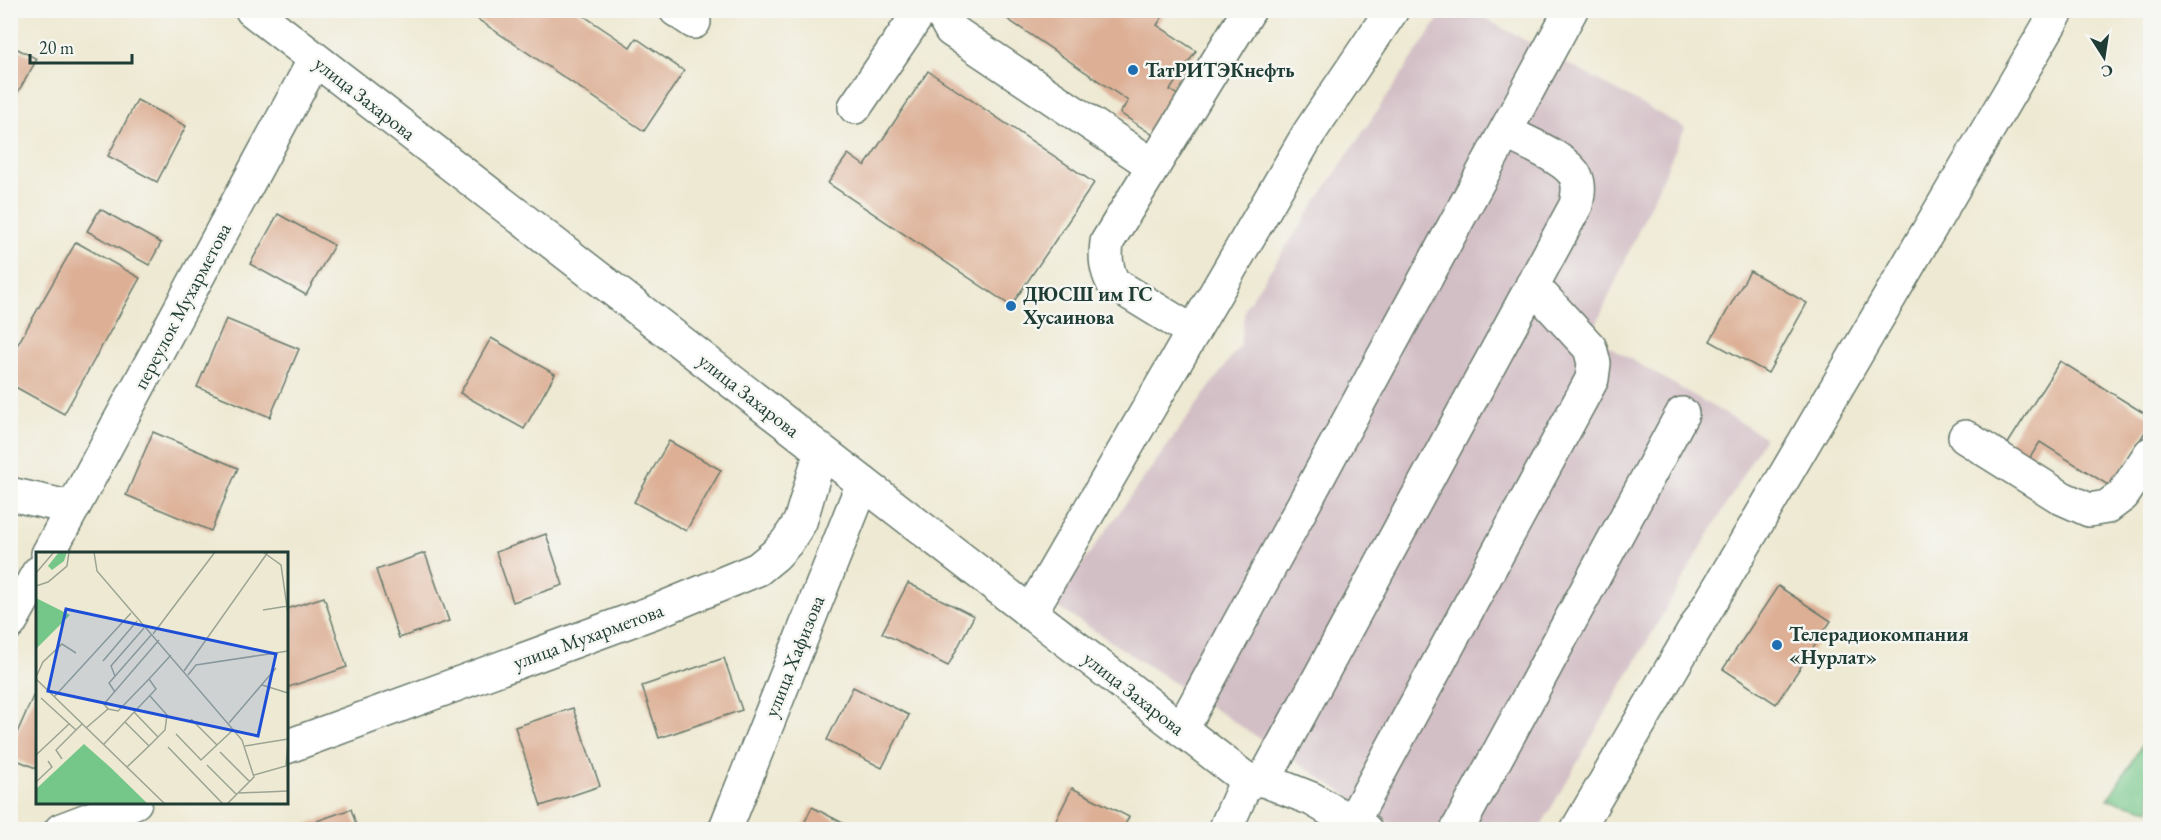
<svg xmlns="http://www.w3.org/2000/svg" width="2161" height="840" viewBox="0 0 2161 840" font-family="'EB Garamond',serif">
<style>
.industrial{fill:#d2bec5}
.green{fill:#75c789;stroke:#4a825e;stroke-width:1.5}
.building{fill:#ddb096}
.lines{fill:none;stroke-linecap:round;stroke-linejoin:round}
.minor-casing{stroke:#67796b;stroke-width:36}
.minor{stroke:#fff;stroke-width:33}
.poi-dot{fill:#1f6fb2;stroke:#f6f6f2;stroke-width:2}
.labels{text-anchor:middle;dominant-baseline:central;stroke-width:5;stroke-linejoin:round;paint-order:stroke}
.poi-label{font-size:20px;font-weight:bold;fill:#1f3d34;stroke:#f6f6f2;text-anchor:start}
.street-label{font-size:20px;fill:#1f3d34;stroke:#f6f6f2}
.inset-road{fill:none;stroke:#9ba493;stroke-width:1.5}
.view{fill:#1d4ed8;fill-opacity:0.15;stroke:#1d4ed8;stroke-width:3}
.inset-edge{fill:none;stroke:#1f3d34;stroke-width:3}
</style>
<rect width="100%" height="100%" fill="#f6f6f2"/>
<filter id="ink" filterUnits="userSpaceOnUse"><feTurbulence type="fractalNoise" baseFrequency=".0167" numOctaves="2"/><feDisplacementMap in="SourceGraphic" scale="12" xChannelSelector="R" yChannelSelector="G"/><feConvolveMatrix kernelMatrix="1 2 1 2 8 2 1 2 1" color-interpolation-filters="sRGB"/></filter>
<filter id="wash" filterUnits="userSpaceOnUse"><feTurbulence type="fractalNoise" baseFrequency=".008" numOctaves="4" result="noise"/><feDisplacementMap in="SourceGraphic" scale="24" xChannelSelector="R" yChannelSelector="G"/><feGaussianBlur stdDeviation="1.35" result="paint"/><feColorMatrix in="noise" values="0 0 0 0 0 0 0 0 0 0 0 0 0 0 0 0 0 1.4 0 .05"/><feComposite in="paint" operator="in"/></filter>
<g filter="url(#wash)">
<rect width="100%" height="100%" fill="#eee9d2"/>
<path class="industrial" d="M1444 11H1472L1685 128 1591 336 1765 437 1539 829H1399L1053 604 1240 345 1245 308Z"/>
<path class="green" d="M2150 732V810L2108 799Z"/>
<g id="blocks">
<g class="building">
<path d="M464 10H575L630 47 636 38 684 71 644 131Z"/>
<path d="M994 10H1167L1157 25 1196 51 1170 90 1182 98 1156 137 1120 113 1128 101Z"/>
<path d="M10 45 37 59 10 106Z"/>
<path d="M928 71 1094 183 1011 306 828 183 848 154 865 166Z"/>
<path d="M137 100 186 126 157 182 108 156Z"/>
<path d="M100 209 161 243 149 265 87 231Z"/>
<path d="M278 214 334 245 306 295 250 264Z"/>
<path d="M76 242 140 278 64 414 10 384V358Z"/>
<path d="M1750 271 1807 303 1768 373 1710 341Z"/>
<path d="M226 319 299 349 270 417 197 387Z"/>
<path d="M491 338 555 374 524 429 460 393Z"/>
<path d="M2060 361 2150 417V424L2111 487 2040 442 2029 459 2007 445Z"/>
<path d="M153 432 238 468 211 531 126 495Z"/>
<path d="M669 441 721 470 686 531 634 502Z"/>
<path d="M546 534 563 585 513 602 496 552Z"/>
<path d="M425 553 449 621 399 638 376 570Z"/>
<path d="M908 583 974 616 948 666 882 633Z"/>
<path d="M1778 586 1831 621 1776 704 1723 669Z"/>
<path d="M324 597 347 667 286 688V609Z"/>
<path d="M724 658 742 710 659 738 642 686Z"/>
<path d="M38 685V769L10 757V749Z"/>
<path d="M853 687 909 715 882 768 827 740Z"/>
<path d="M573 708 600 786 541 806 515 727Z"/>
<path d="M1072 788 1129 817 1122 830H1051Z"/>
<path d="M812 807 856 830H801Z"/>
<path d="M351 809 358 830H294V829Z"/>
</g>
</g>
</g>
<g filter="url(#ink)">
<use href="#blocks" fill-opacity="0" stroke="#67796b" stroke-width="1.5"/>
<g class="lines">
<defs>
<g id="minor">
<path d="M252 10 1247 780"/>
<path d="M676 10 694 22"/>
<path d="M940 10 951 30 1154 166"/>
<path d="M855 107 921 10"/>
<path d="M1193 332 1309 133 1392 10"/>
<path d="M1965 437 2062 498 2089 510 2107 507 2123 495 2150 454"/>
<path d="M10 494 73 508"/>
<path d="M48 554 315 59"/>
<path d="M1030 613 1193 332 1113 283C1106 269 1105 258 1107 242L1249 10"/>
<path d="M10 623 38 573"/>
<path d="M1182 729 1571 10"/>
<path d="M286 747 659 610 758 569 775 555 787 542 800 522 821 451"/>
<path d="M1247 780H1264L1312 799 1365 830"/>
<path d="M1264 780 1576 205C1578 195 1580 186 1576 177 1567 158 1524 142 1506 132"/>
<path d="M1353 821 1592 379 1594 363 1590 348 1532 285"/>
<path d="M61 830 135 802"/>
<path d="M725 830 863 483"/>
<path d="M1225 830 1247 780"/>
<path d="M1457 830 1682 414"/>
<path d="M1577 830 2058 10"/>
</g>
</defs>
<use href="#minor" class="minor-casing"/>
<use href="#minor" class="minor"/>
</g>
</g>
<g class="poi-dot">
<circle cx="1133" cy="70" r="6"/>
<circle cx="1011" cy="306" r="6"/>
<circle cx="1777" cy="645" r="6"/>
</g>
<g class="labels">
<g class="poi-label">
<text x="1145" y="70">ТатРИТЭКнефть</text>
<text x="1023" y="294">ДЮСШ им ГС<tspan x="1023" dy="23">Хусаинова</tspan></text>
<text x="1789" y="634">Телерадиокомпания<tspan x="1789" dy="23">«Нурлат»</tspan></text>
</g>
<g class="street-label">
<text transform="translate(365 98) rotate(38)">улица Захарова</text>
<text transform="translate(182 306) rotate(-62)">переулок Мухарметова</text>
<text transform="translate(749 395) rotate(38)">улица Захарова</text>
<text transform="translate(588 636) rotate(-20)">улица Мухарметова</text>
<text transform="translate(794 656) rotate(-68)">улица Хафизова</text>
<text transform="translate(1134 693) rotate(38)">улица Захарова</text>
</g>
</g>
<g transform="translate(36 552)">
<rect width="252" height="252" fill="#eee9d2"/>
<path d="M23 0H31L28 9 16 18 12 14ZM0 46 34 63 0 97ZM48 192 74 215 112 252H0V237Z" fill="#75c789"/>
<path class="inset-road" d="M58 0 61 19 206 188 218 225 191 252M227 0 245 13 252 62M0 21 18 0M0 34 12 30 31 14 33 0M227 58 252 54M117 82 179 0M67 109 101 69M148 119 232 0M152 123 160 113 252 99M79 124 75 114 108 76M0 125 7 110 26 92 40 101M0 127 129 252M226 133 252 141M79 140 73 131 116 82M18 145 95 61M5 146 40 178M72 157 82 159 113 127M98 160 122 185M155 167 181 193M89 170 113 194 91 215M193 171 240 116M50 176 72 157 68 152 123 88M140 182 165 208 198 177M67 193 120 137 113 127 135 103M113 194 129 178 131 163 114 144M209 194 252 187M132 195 187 252M184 200 214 230M0 203 33 172M26 207 20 198 46 172M171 213 201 243M218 223 250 214 252 190M0 230 16 215 12 209M203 241 252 239"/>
<path class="view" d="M30 57 240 102 222 184 12 139Z"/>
<rect width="252" height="252" class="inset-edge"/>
</g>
<rect width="2161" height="840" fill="none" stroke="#f6f6f2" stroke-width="36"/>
<g transform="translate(2104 57) rotate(168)" stroke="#f6f6f2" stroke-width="4.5" paint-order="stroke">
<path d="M0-4.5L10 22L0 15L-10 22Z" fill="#1f3d34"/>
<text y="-9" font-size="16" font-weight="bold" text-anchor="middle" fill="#1f3d34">С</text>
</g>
<path d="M30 54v9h102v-9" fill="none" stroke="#1f3d34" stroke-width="3"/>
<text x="39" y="54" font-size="18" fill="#1f3d34" stroke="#f6f6f2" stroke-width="4.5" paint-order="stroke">20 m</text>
</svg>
